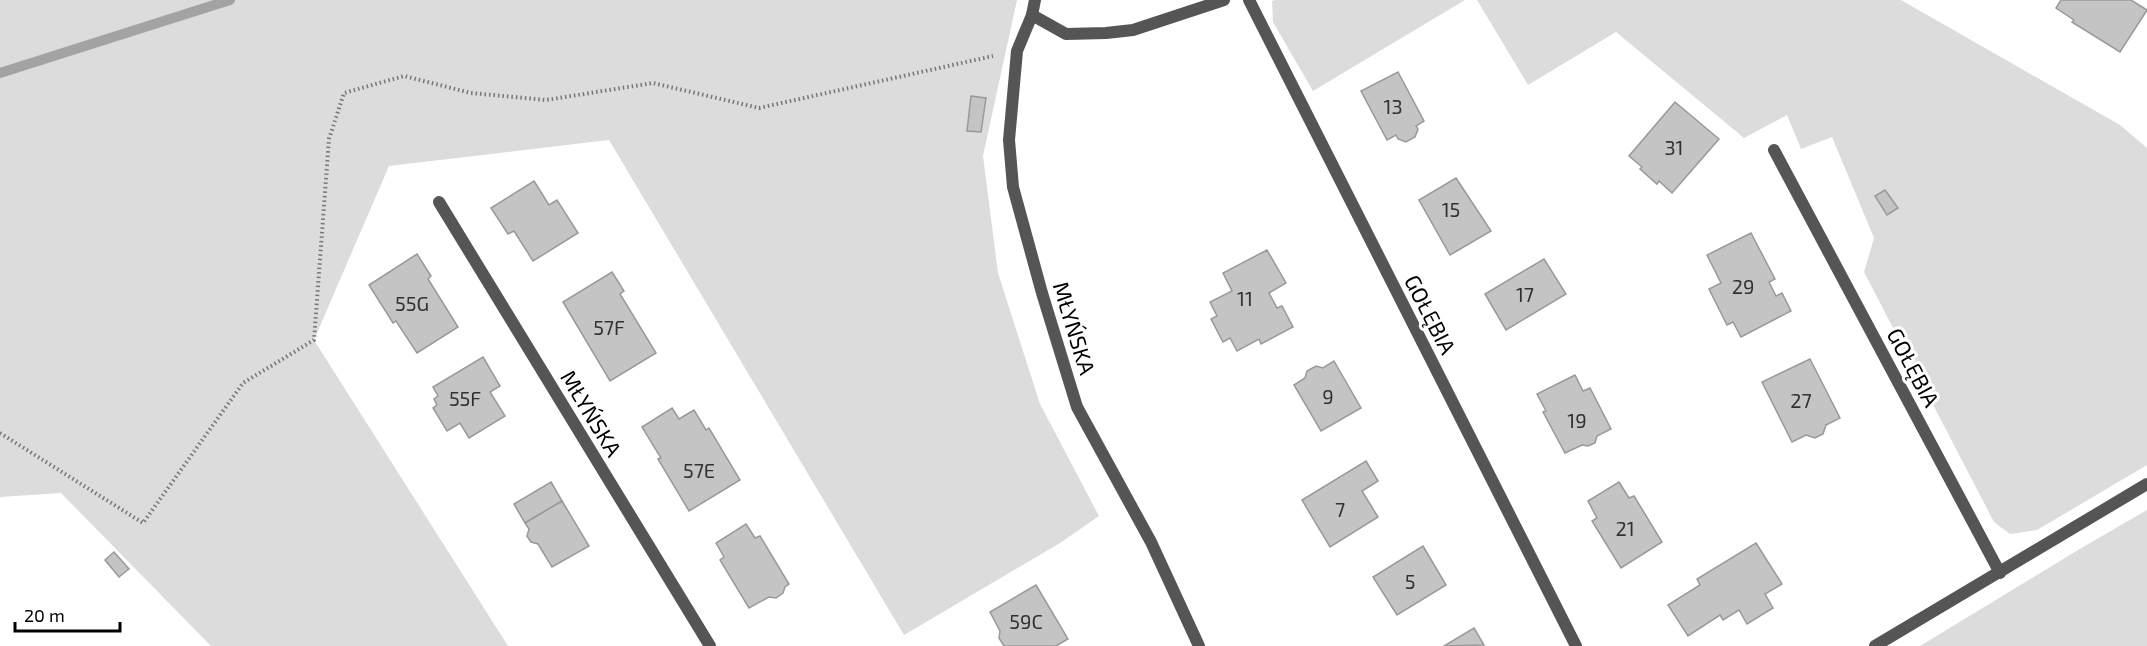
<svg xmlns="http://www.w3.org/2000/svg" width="2147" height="646" viewBox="0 0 2147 646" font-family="'Exo 2',sans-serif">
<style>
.green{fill:#dcdcdc}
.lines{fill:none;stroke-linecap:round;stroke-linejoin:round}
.stream{stroke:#a3a3a3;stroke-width:10}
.building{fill:#c4c4c4;stroke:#999;stroke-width:1.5}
.path{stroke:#777;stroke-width:4;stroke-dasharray:1.5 3;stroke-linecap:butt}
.street{stroke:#555;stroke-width:12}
.labels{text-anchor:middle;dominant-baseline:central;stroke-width:6;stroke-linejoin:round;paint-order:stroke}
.number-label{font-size:20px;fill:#313131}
.street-label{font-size:22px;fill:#000;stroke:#fff}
</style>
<rect width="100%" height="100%" fill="#fff"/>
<g class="green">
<path d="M0 0H1017L983 156 998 273 1040 404 1099 516 1060 543 904 635 609 140 389 166 314 340 508 646H211L61 493 0 497Z"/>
<path d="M1275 0H1465L1313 91 1273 22 1272 1Z"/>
<path d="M1477 0H1901L2120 125 2147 148V465L2037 530 2010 534 1994 522 1864 272 1874 238 1832 137 1801 149 1787 115 1744 138 1616 32 1528 85Z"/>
<path d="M2147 510V646H1920L2083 547Z"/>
</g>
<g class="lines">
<path class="stream" d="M0 73 230 0"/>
</g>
<g class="building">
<path d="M2061 0H2131L2147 10 2120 52 2072 22 2074 20 2056 8Z"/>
<path d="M1398 72 1424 121 1416 126 1418 129 1415 137 1406 142 1398 139 1396 135 1387 140 1361 91Z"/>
<path d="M971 96 986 98 981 132 967 131Z"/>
<path d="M1675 102 1719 139 1672 193 1659 181 1657 184 1640 169 1642 167 1629 156Z"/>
<path d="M1456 178 1491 231 1450 255 1419 200Z"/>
<path d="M534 181 549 205 557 200 578 233 533 261 514 231 508 234 491 208Z"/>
<path d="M1885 190 1898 208 1887 215 1875 196Z"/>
<path d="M1751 233 1775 279 1769 282 1776 296 1782 293 1791 311 1741 337 1733 322 1727 325 1709 289 1721 283 1707 255Z"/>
<path d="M1267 250 1286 283 1269 293 1277 308 1282 306 1293 327 1261 344 1259 339 1237 351 1230 338 1223 342 1211 319 1217 316 1210 302 1232 291 1223 273Z"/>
<path d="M417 254 431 276 428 279 458 327 417 353 396 321 393 323 369 285Z"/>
<path d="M1544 259 1566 294 1506 330 1485 294Z"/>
<path d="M612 272 624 291 620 294 656 353 610 381 563 302Z"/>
<path d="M483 357 500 386 490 392 505 416 469 438 460 423 447 431 433 408 437 405 434 399 438 396 433 387Z"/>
<path d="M1810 359 1840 418 1826 425 1823 434 1815 438 1806 435 1792 442 1762 382Z"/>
<path d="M1334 361 1361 408 1321 431 1294 385 1305 378 1307 371 1316 366 1323 368Z"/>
<path d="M1575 375 1583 391 1590 388 1611 429 1597 436 1595 443 1588 446 1582 445 1565 453 1543 412 1546 411 1537 394Z"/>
<path d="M672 408 679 419 694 410 706 430 709 428 740 480 689 511 658 459 661 458 642 427Z"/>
<path d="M1366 461 1378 481 1362 491 1378 517 1330 547 1302 500Z"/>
<path d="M551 482 562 501 525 523 514 504Z"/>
<path d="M1619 482 1629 498 1634 496 1662 542 1621 568 1592 521 1597 518 1588 501Z"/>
<path d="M562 501 589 546 552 567 538 544 531 542 527 536 529 529 525 523Z"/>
<path d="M746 524 755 538 760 536 789 584 785 587 783 593 776 598 769 597 749 608 720 560 724 557 716 543Z"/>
<path d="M1756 543 1782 584 1765 594 1773 608 1747 624 1739 610 1723 620 1720 615 1688 636 1668 605 1700 585 1697 579Z"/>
<path d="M1423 546 1446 585 1397 615 1373 577Z"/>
<path d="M114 552 129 569 119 577 105 560Z"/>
<path d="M1036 585 1068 639 1056 646H1004L999 638 1000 631 990 612Z"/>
<path d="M1474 628 1484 645 1444 646Z"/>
</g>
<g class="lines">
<path class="path" d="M0 433 143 523 243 383 314 340 329 139 344 93 404 76 471 93 546 100 653 83 759 108 993 56"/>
<g class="street">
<path d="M1035 0 1032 15 1017 51 1009 140 1013 187 1042 293 1077 407 1151 542 1199 646"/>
<path d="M1249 0 1576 646"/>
<path d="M1032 15 1066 34 1106 33 1133 30 1224 0"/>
<path d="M1774 150 2000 573"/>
<path d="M439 202 710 646"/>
<path d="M1875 646 2147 484"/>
</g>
</g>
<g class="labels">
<g class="number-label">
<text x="1393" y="106">13</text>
<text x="1674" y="147">31</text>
<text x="1451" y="209">15</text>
<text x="1743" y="286">29</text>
<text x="1525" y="294">17</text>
<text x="1245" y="298">11</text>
<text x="412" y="303">55G</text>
<text x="609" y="327">57F</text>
<text x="1328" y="396">9</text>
<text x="465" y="398">55F</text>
<text x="1801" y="400">27</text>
<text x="1577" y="420">19</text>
<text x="699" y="470">57E</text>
<text x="1340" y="509">7</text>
<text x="1625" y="528">21</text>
<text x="1410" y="581">5</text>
<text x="1026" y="621">59C</text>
</g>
<g class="street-label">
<text transform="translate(1431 314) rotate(63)">GOŁĘBIA</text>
<text transform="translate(1075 328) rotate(73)">MŁYŃSKA</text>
<text transform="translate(1914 367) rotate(62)">GOŁĘBIA</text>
<text transform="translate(592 413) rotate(59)">MŁYŃSKA</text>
</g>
</g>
<path d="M15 622v9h105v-9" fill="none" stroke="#000000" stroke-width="3"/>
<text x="24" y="622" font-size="18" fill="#000000" stroke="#ffffff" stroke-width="4.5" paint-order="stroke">20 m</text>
</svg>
